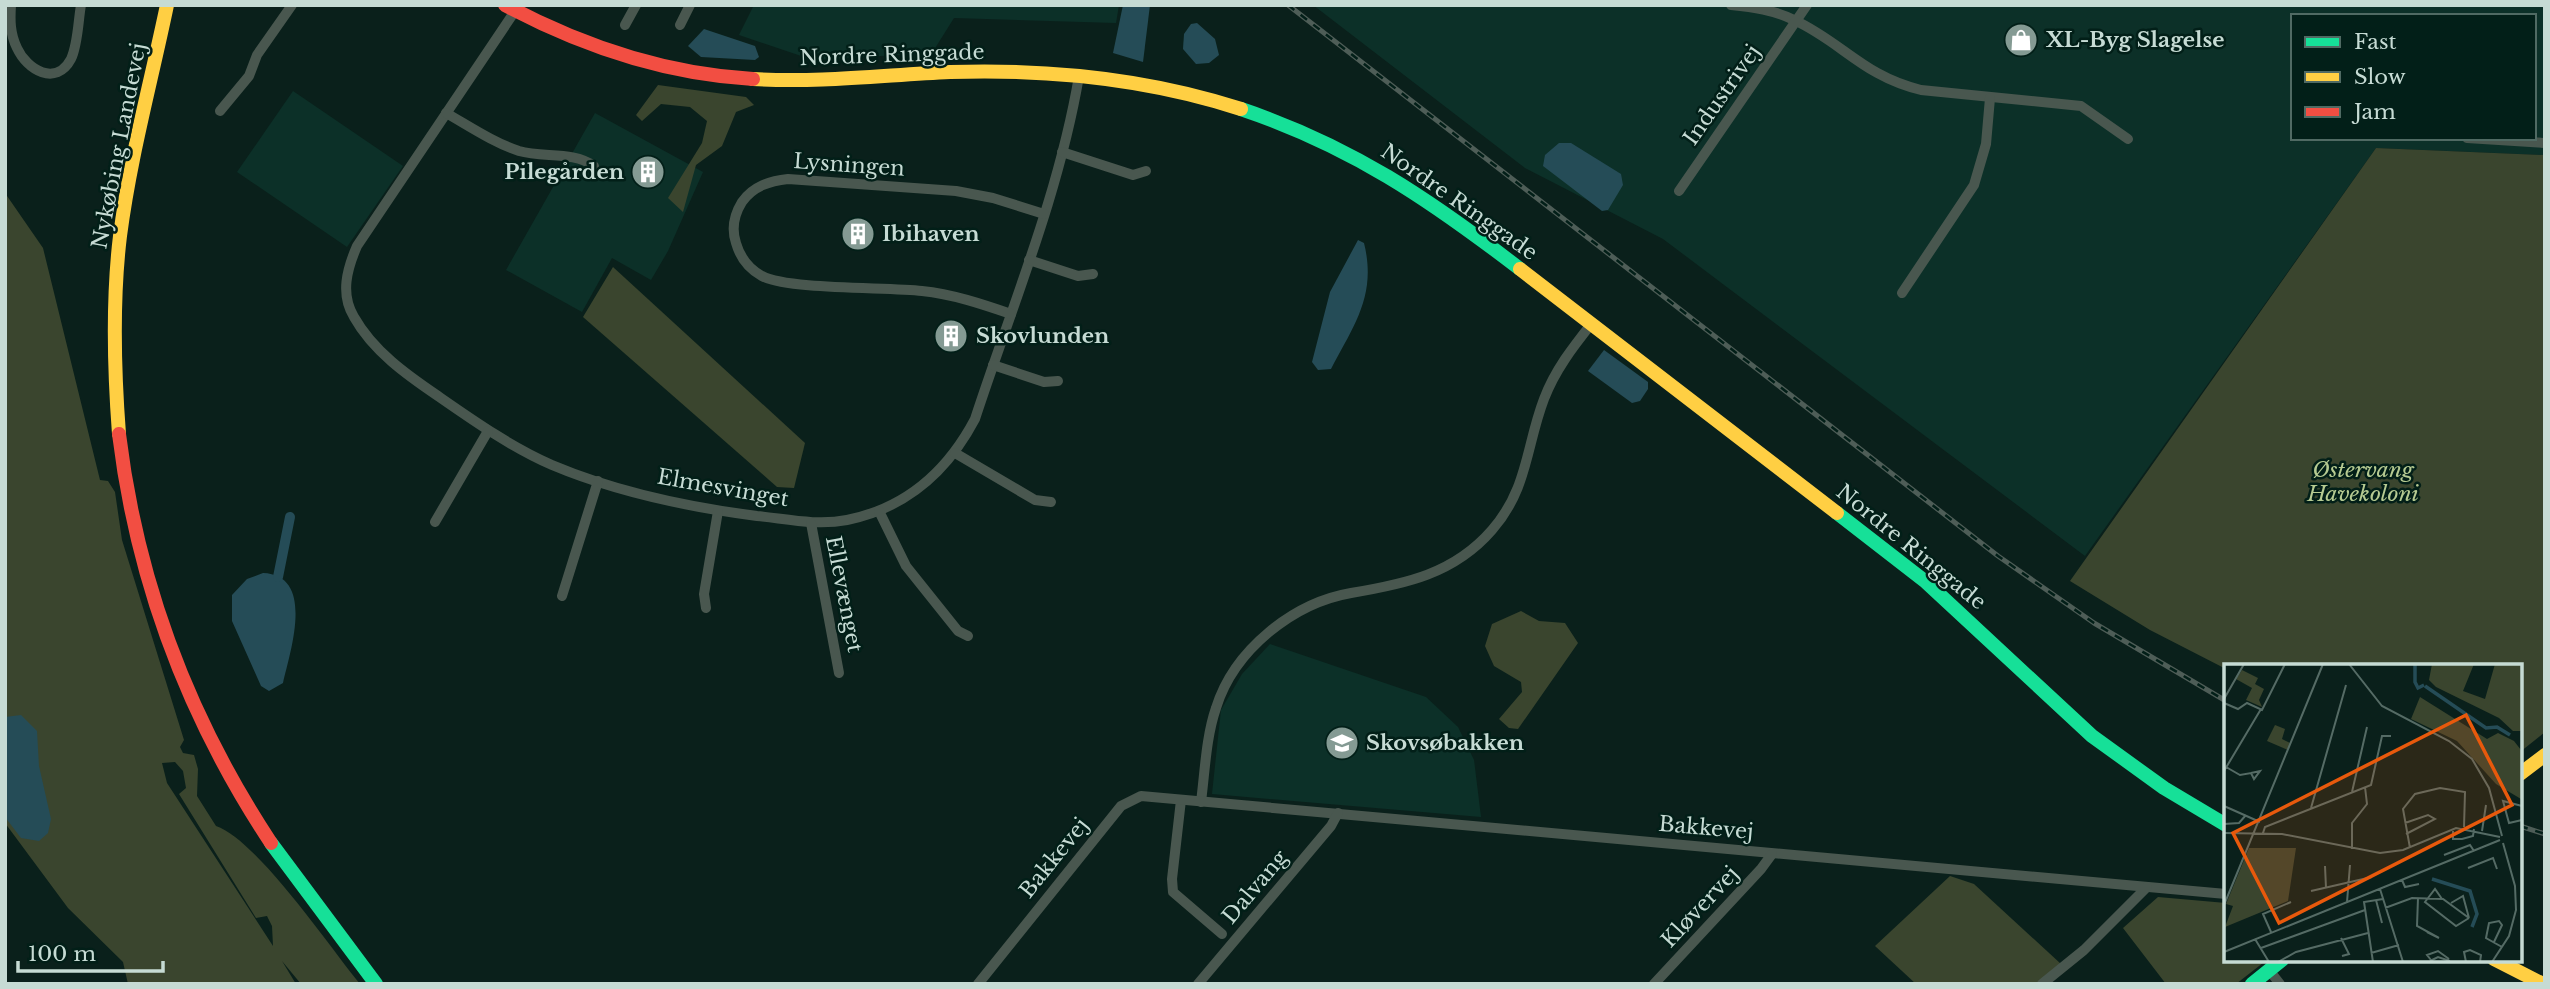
<svg xmlns="http://www.w3.org/2000/svg" width="2550" height="989" viewBox="0 0 2550 989" font-family="'Libre Baskerville',serif">
<style>
.built{fill:#0c3028;fill-rule:evenodd}
.green{fill:#3a452e;fill-rule:evenodd}
.water{fill:#254c57}
.lines{fill:none;stroke-linecap:round;stroke-linejoin:round}
.canal{stroke:#254c57;stroke-width:10}
.street{stroke:#49574f;stroke-width:10}
.fast{stroke:#16e098;stroke-width:14}
.slow{stroke:#ffcf43;stroke-width:14}
.jam{stroke:#f24e42;stroke-width:14}
.rail-casing{stroke:#4e5d57;stroke-width:5}
.rail{stroke:#021f18;stroke-width:2.5;stroke-dasharray:8;stroke-linecap:butt}
.labels{text-anchor:middle;dominant-baseline:central;stroke-width:5;stroke-linejoin:round;paint-order:stroke}
.poi-label{font-size:21px;font-weight:bold;fill:#c6dbd4;stroke:#021f18;text-anchor:start}
.street-label{font-size:21px;fill:#c6dbd4;stroke:#021f18}
.park-label{font-size:21px;font-style:italic;fill:#b6cb92;stroke:#021f18}
.inset-river{fill:none;stroke:#254c57;stroke-width:3.5}
.inset-road{fill:none;stroke:#556b65;stroke-width:2}
.view{fill:#e8590c;fill-opacity:0.15;stroke:#e8590c;stroke-width:3.5}
.inset-edge{fill:none;stroke:#c6dbd4;stroke-width:3.5}
</style>
<rect width="100%" height="100%" fill="#0a201b"/>
<g class="built">
<path d="M754 5H1119L1116 23 954 18 932 53 813 60 739 35Z"/>
<path d="M1313 5H2545V155L2376 148 2085 556 1663 239 1525 168ZM2293 16H2534V138H2293Z"/>
<path d="M293 91 403 166 347 247 237 172Z"/>
<path d="M595 113 703 172 668 251 651 280 612 258 582 312 506 270Z"/>
<path d="M1270 644 1426 697 1458 727 1474 760 1481 817 1212 794 1221 710 1242 674Z"/>
</g>
<g class="green">
<path d="M658 85 746 97 754 105 736 112 722 146 696 165 683 212 668 198 702 143 707 121 690 107 661 104 642 121 636 115Z"/>
<path d="M2376 148 2545 155V732L2520 752V665H2226V669L2150 630 2070 581Z"/>
<path d="M5 193 43 248 100 480 108 481 115 492 122 540 184 740 180 747 183 753 194 755 198 769 197 796 216 826C257 840 329 946 360 984H301L282 961 296 984H128L123 962 68 908 5 823ZM175 762 183 771 186 788 179 794 256 918 267 916 272 926 273 946 167 783 162 763Z"/>
<path d="M613 267 805 443 794 488 777 487 583 317Z"/>
<path d="M1521 611 1539 621 1565 623 1578 643 1518 729 1509 728 1499 719 1522 692 1521 682 1494 666 1485 646 1492 624Z"/>
<path d="M1950 876 1974 884 2061 964 2037 984H1916L1875 946Z"/>
<path d="M2158 897 2226 903V959H2268L2236 984H2166L2123 928Z"/>
</g>
<g class="water">
<path d="M1123 5H1150L1143 62 1113 53Z"/>
<path d="M1197 23 1215 39 1219 55 1209 63 1196 64 1183 49 1184 34 1191 24Z"/>
<path d="M704 29 755 46 759 57 755 60 701 57 688 46Z"/>
<path d="M1559 143H1571L1621 174 1623 185 1608 210 1602 211 1543 166 1545 155Z"/>
<path d="M1358 240 1364 243C1377 295 1354 325 1331 369L1318 370 1312 362 1330 292Z"/>
<path d="M1604 350 1648 382V389L1640 401 1632 403 1588 371Z"/>
<path d="M263 573C316 575 290 652 283 683L269 691 261 686 232 621V595L247 579Z"/>
<path d="M21 715 37 731 39 766 51 819 48 833 39 841 21 838 5 817V717Z"/>
</g>
<g class="lines">
<path class="canal" d="M278 577 290 517"/>
<g class="street">
<path d="M11 5C10 20 10 34 17 48 27 70 56 87 71 59 78 44 78 22 81 5"/>
<path d="M1731 5C1753 7 1774 10 1794 20 1842 42 1863 76 1921 90L2081 106 2128 139"/>
<path d="M515 11 357 246C347 269 340 294 354 317 373 351 407 375 438 396 474 421 511 447 552 465 616 492 688 507 757 516 787 519 817 526 847 520 906 508 947 472 975 419 1012 306 1059 194 1079 76"/>
<path d="M625 25 636 5"/>
<path d="M680 25 690 5"/>
<path d="M220 111 249 76 257 55 292 5"/>
<path d="M446 113C469 126 494 143 519 151 544 158 573 151 594 166"/>
<path d="M2467 138 2545 143"/>
<path d="M1062 152 1133 175 1146 171"/>
<path d="M1679 191 1807 5"/>
<path d="M1029 260 1078 276 1093 274"/>
<path d="M1902 293 1974 185 1986 144 1990 98"/>
<path d="M1011 314C982 304 952 294 922 291 887 287 788 290 762 276 749 269 740 257 736 243 731 228 734 215 742 202 753 186 770 181 788 179L956 191 993 198 1044 214"/>
<path d="M993 365 1044 382 1058 381"/>
<path d="M955 453 1035 500 1051 502"/>
<path d="M879 511 906 566 958 631 968 636"/>
<path d="M435 522 488 431"/>
<path d="M811 523 839 673"/>
<path d="M562 596 598 481"/>
<path d="M706 608 704 594 718 511"/>
<path d="M1181 800 1172 879 1173 892 1222 934"/>
<path d="M1201 802C1205 771 1206 737 1216 708 1234 650 1293 603 1351 593 1405 584 1454 574 1492 530 1528 489 1526 446 1544 399 1555 370 1573 347 1592 323"/>
<path d="M2269 970 2280 984"/>
<path d="M978 984 1121 806 1141 796 2226 894"/>
<path d="M1198 984 1331 826 1338 813"/>
<path d="M1654 984 1761 869 1772 854"/>
<path d="M2042 984 2084 950 2147 887"/>
</g>
<g class="fast">
<path d="M1241 109C1351 146 1429 199 1520 269"/>
<path d="M1837 513 1926 582 2092 736 2164 788 2226 825"/>
<path d="M271 843 376 984"/>
<path d="M2252 984 2283 959"/>
</g>
<g class="slow">
<path d="M753 79C819 83 884 75 950 72 1046 69 1149 79 1241 109"/>
<path d="M1520 269 1837 513"/>
<path d="M119 434C114 368 112 302 120 236 130 158 151 82 167 5"/>
<path d="M2520 774 2545 755"/>
<path d="M2494 959 2543 984"/>
</g>
<g class="jam">
<path d="M505 5C582 46 665 74 753 79"/>
<path d="M119 434C137 582 189 719 271 843"/>
</g>
<defs>
<g id="rail">
<path d="M1288 5 1998 556 2094 623 2226 701"/>
<path d="M2520 826 2545 834"/>
</g>
</defs>
<use href="#rail" class="rail-casing"/>
<use href="#rail" class="rail"/>
</g>
<defs>
<symbol id="shop-disc" viewBox="-11 -11 22 22"><circle r="9.5" fill="#849a93" stroke="#021f18"/><path d="M-5-2.5h2.3a2.7 3.5 0 0 1 5.4 0H5L5.5 6h-11ZM-1.5-2.5h3a1.5 2.3 0 0 0-3 0Z" fill="#fff"/></symbol>
<symbol id="building-disc" viewBox="-11 -11 22 22"><circle r="9.5" fill="#849a93" stroke="#021f18"/><path d="M-4-6H4V6H1V3H-1V6H-4ZM-2.5-4.3h1.7v1.8h-1.7ZM.8-4.3h1.7v1.8H.8ZM-2.5-1h1.7V.8h-1.7ZM.8-1h1.7V.8H.8Z" fill="#fff"/></symbol>
<symbol id="school-disc" viewBox="-11 -11 22 22"><circle r="9.5" fill="#849a93" stroke="#021f18"/><path d="M0-5L7-2L0 1L-7-2ZM-4 1L0 2.5L4 1V4Q0 6-4 4Z" fill="#fff"/></symbol>
</defs>
<g fill-rule="evenodd">
<use href="#shop-disc" x="2002" y="21" width="38" height="38"/>
<use href="#building-disc" x="629" y="153" width="38" height="38"/>
<use href="#building-disc" x="839" y="215" width="38" height="38"/>
<use href="#building-disc" x="932" y="317" width="38" height="38"/>
<use href="#school-disc" x="1323" y="724" width="38" height="38"/>
</g>
<g class="labels">
<g class="poi-label">
<text x="2046" y="40">XL-Byg Slagelse</text>
<text x="624" y="172" text-anchor="end">Pilegården</text>
<text x="882" y="234">Ibihaven</text>
<text x="976" y="336">Skovlunden</text>
<text x="1366" y="743">Skovsøbakken</text>
</g>
<g class="street-label">
<text transform="translate(892 55) rotate(-2)">Nordre Ringgade</text>
<text transform="translate(1722 95) rotate(-55)">Industrivej</text>
<text transform="translate(119 146) rotate(-79)">Nykøbing Landevej</text>
<text transform="translate(849 165) rotate(4)">Lysningen</text>
<text transform="translate(1459 202) rotate(35)">Nordre Ringgade</text>
<text transform="translate(723 488) rotate(10)">Elmesvinget</text>
<text transform="translate(1911 547) rotate(39)">Nordre Ringgade</text>
<text transform="translate(844 594) rotate(79)">Ellevænget</text>
<text transform="translate(1706 828) rotate(5)">Bakkevej</text>
<text transform="translate(1054 858) rotate(-51)">Bakkevej</text>
<text transform="translate(1255 887) rotate(-50)">Dalvang</text>
<text transform="translate(1700 907) rotate(-47)">Kløvervej</text>
</g>
<g class="park-label">
<text x="2363" y="470">Østervang<tspan x="2363" dy="24">Havekoloni</tspan></text>
</g>
</g>
<g transform="translate(2224 664)">
<rect width="298" height="298" fill="#0a201b"/>
<path d="M208 0H250L239 27 261 35 271 0H297V67H289L275 54 212 23 205 16ZM18 6 34 14 31 20 40 25 35 36 38 43 22 36 28 24 12 15ZM196 33 263 75 274 69 290 77 297 86V135L272 120 233 77 187 55ZM51 61 61 65 58 75 66 79 64 86 43 77ZM25 184H72L64 237 1 263 9 242 2 240Z" fill="#3a452e"/>
<path class="inset-river" d="M191 0V18L194 24 200 21M201 22 262 64 273 63 286 71M208 215 246 227 253 250 248 263"/>
<path class="inset-road" d="M125 0 158 42 225 77 248 95 265 124 278 172M0 35 20 0M0 39 14 45 23 39 38 46 61 0M2 103 16 111 27 109 30 115 36 107 27 109M0 107 37 45M128 128 143 63M0 142 36 158M298 142 279 137 285 159 298 156M87 144 122 21M181 159 204 151 211 155 182 170M0 160 15 159 22 151M229 167V175H238L249 172 250 165M258 167 262 141M0 169 58 170 156 189 179 186 232 164 276 173M39 169 41 163 147 121 158 72H167M186 184 179 145 191 130 216 124 241 128 240 163M128 185V159L143 140 141 123M220 191 246 181 250 187M101 202 102 224M244 204 269 194 273 205M178 216 181 223 195 220M156 225 179 298M87 227 148 213M194 234 193 262 215 274 203 268M218 235 211 225 201 238 232 262 245 254M152 236 158 259M123 238 126 201M227 239 239 232 245 254M0 241 99 0M161 244 188 234 219 235 245 254M47 268 39 250 67 238M117 274 125 290 118 292M31 275 45 298M270 278 278 261 275 257 265 259 262 274 278 283M37 284 141 246M0 288 276 176M147 289 175 281M207 296 203 291 214 287 225 295M206 297 214 293 226 297M54 298 72 288 144 269M149 298 140 238 159 235M242 298 240 288 246 286 257 291 256 298M268 298 285 272 292 246 291 222 279 179"/>
<path class="view" d="M242 51 288 141 55 259 9 169Z"/>
<rect width="298" height="298" class="inset-edge"/>
</g>
<rect width="2550" height="989" fill="none" stroke="#c6dbd4" stroke-width="14"/>
<rect x="2291" y="14" width="245" height="126" fill="#021f18" stroke="#506a63" stroke-width="2"/>
<rect x="2305" y="37" width="35" height="10" fill="#16e098" stroke="#506a63" stroke-width="2"/>
<text x="2354" y="49" font-size="21" fill="#c6dbd4">Fast</text>
<rect x="2305" y="72" width="35" height="10" fill="#ffcf43" stroke="#506a63" stroke-width="2"/>
<text x="2354" y="84" font-size="21" fill="#c6dbd4">Slow</text>
<rect x="2305" y="107" width="35" height="10" fill="#f24e42" stroke="#506a63" stroke-width="2"/>
<text x="2354" y="119" font-size="21" fill="#c6dbd4">Jam</text>
<path d="M18 961v10h145v-10" fill="none" stroke="#c6dbd4" stroke-width="3.5"/>
<text x="28" y="961" font-size="21" fill="#c6dbd4" stroke="#021f18" stroke-width="5" paint-order="stroke">100 m</text>
</svg>
